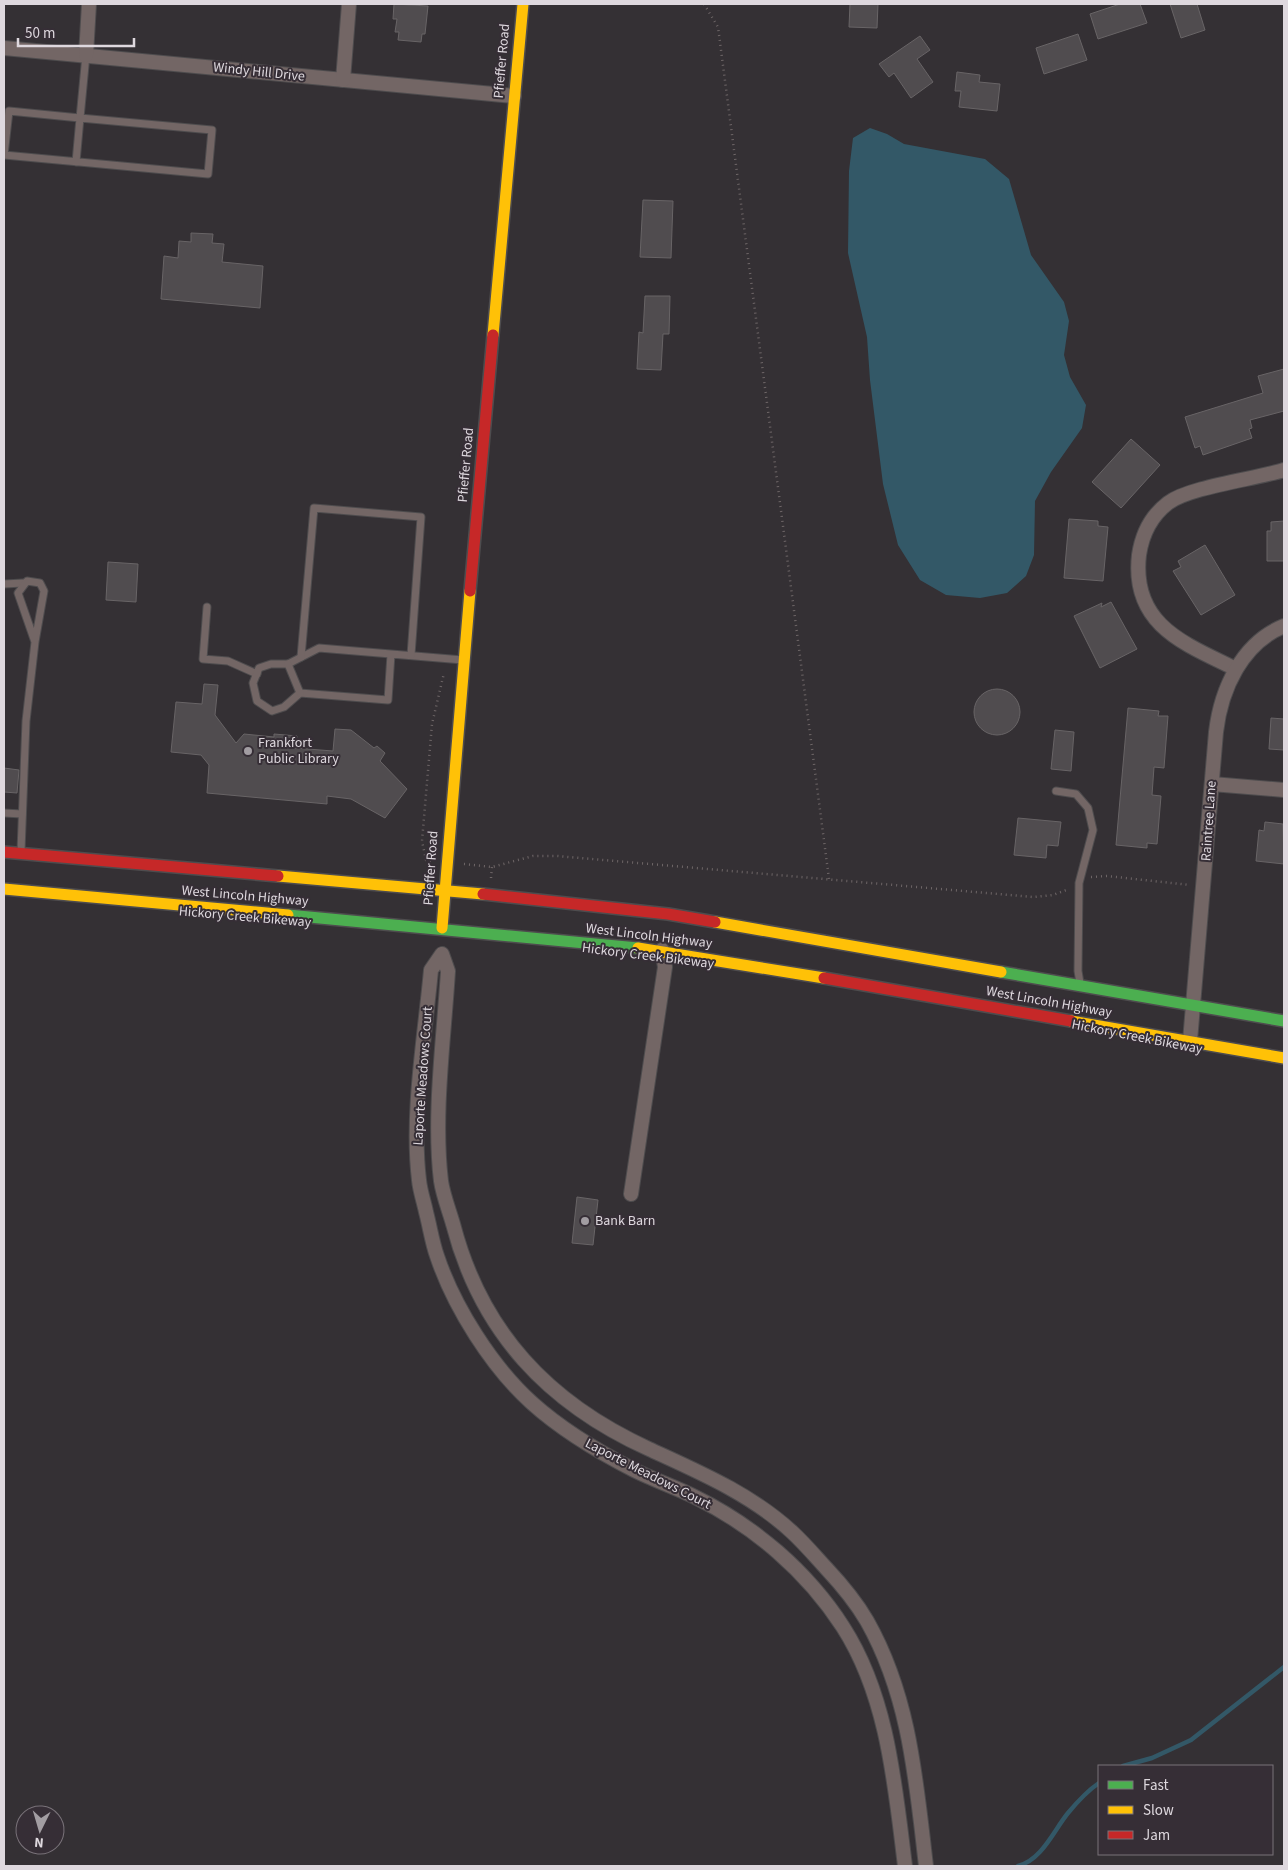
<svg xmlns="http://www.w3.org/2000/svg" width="1288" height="1870" viewBox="0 0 1288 1870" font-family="'Source Sans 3',sans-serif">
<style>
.water{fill:#335867}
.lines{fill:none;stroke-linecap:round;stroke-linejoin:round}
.stream{stroke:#335867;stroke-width:4.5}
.building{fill:#504c4f;stroke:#686466}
.lane-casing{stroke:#4e4c4e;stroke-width:9}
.street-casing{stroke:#4e4c4e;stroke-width:16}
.fast-casing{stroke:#4e4c4e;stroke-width:14}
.slow-casing{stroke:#4e4c4e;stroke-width:14}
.jam-casing{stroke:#4e4c4e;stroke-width:14}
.path{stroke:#6e6667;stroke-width:2.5;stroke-dasharray:1 4;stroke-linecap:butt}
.lane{stroke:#736665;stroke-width:7}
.street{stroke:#736665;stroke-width:14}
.fast{stroke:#4caf50;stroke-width:11}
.slow{stroke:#ffc107;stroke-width:11}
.jam{stroke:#c62828;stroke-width:11}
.poi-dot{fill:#a29da2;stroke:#362e36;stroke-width:2}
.labels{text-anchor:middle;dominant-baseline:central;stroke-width:4;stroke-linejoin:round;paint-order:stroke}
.street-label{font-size:14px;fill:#ded8de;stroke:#362e36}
.poi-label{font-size:14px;fill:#ded8de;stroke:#362e36;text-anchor:start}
</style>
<rect width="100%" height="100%" fill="#343034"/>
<path class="water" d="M870 128 887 134 904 144 985 159 1009 179 1031 255 1064 302 1069 321 1064 355 1070 377 1086 405 1082 428 1051 472 1035 501 1034 555 1026 576 1007 593 980 598 946 595 920 580 898 545 883 484 870 380 867 337 848 253 849 171 853 138Z"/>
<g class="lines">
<g class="stream">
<path d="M1123 1766 1152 1758 1191 1740 1284 1667"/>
<path d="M1018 1866C1042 1860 1054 1830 1068 1813 1078 1801 1087 1791 1099 1783"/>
</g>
</g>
<g class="building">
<path d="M394 4 428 6 425 34H422L421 42 398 40 399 32H395L397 19H393Z"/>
<path d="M850 4H878L877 28 849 27Z"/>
<path d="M1120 4H1140L1147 23 1098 39 1090 14Z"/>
<path d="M1170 4H1197L1205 30 1181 38Z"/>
<path d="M1078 34 1087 60 1044 74 1036 48Z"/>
<path d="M920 36 930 50 917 59 933 82 911 98 894 73 889 77 879 64Z"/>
<path d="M957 72 980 75 979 82 1000 84 997 111 959 107 961 91H955Z"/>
<path d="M643 200 673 201 671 258 640 257Z"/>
<path d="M191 233 213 234 212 243 224 244 222 262 263 266 260 308 161 299 164 256 178 258 179 241 191 242Z"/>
<path d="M645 296H670L669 334H663L661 370 637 369 639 332 643 333Z"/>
<path d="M1284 369V411L1250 420 1252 428 1249 429 1252 438 1203 455 1200 446 1195 448 1185 417 1263 393 1258 376Z"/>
<path d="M1131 439 1160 465 1121 508 1092 482Z"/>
<path d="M1069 519 1098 521V526L1108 527 1103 581 1064 578Z"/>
<path d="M1284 521V561H1267V531H1271V522Z"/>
<path d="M1205 545 1235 595 1201 615 1173 571 1181 567 1178 561Z"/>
<path d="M108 562 138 564 136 602 106 600Z"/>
<path d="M1111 602 1137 649 1100 668 1074 616 1102 603 1101 607Z"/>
<path d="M204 684 218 685 215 715 236 743 244 734 274 737V734L297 736 295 748 333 751 335 729 351 730 374 748 377 746 385 753 380 761 407 789 385 818 351 799 327 796V804L207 793 209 765 201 755 171 752 176 702 202 704Z"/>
<circle cx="997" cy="712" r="23"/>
<path d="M1128 708 1159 711 1158 716H1168L1164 768 1154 767 1152 795 1161 796 1157 844 1147 843V848L1116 845Z"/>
<path d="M1271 718 1284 719V750L1269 749Z"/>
<path d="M1055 730 1074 732 1071 771 1051 769Z"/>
<path d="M4 768 19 770 17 793 4 792Z"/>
<path d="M1018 818 1061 822 1058 846 1047 845 1046 858 1014 855Z"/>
<path d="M1265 822 1283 824 1284 864 1256 861 1259 830 1264 831Z"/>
<path d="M577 1197 598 1200 593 1245 572 1243Z"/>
</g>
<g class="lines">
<defs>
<g id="lane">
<path d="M76 162 80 118 9 111 4 155 208 174 212 130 80 118 86 55"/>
<path d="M4 584 23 583"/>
<path d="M207 607 203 659 228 661 257 674"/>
<path d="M391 654 388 700 300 693 284 707 272 711 257 701 253 683 259 668 271 664H288L319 648 463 660"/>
<path d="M301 657 314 508 421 517 411 655"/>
<path d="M288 664 300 693"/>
<path d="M1056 791 1076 794 1088 808 1093 830 1079 883 1078 971 1080 983"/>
<path d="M4 813 22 814"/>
<path d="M21 851 26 721 35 642 44 591 40 583 27 581 18 593 35 642"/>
</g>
<g id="street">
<path d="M4 48 514 96"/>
<path d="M86 55 89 4"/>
<path d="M343 80 349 4"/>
<path d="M1236 669C1185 644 1131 625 1139 555 1142 535 1151 516 1168 503 1189 487 1255 479 1284 470"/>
<path d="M1212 784 1284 790"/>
<path d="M1190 1041 1216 732C1221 689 1242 643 1284 626"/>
<path d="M631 1194 665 967 662 950"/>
<path d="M905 1866C895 1786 888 1697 843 1627 807 1571 754 1526 695 1497 675 1487 654 1480 634 1470 597 1451 563 1431 532 1403 492 1367 454 1307 437 1256 432 1242 430 1227 426 1212 424 1202 420 1191 419 1180 411 1114 425 1036 431 970L442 954 448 971C444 1037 433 1115 441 1181 443 1195 449 1210 453 1224 481 1332 548 1403 649 1449 699 1472 751 1494 792 1532 804 1543 815 1556 826 1568 841 1584 856 1602 867 1621 910 1697 916 1781 926 1866"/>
</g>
<g id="fast">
<path d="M288 915 638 948"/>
<path d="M1001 972 1284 1021"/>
</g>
<g id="slow">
<path d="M493 335 523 4"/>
<path d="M278 876 483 894"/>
<path d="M4 889 288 915"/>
<path d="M715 922 1001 972"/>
<path d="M442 928 470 591"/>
<path d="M638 948 824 978"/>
<path d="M1071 1021 1284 1058"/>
</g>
<g id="jam">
<path d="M470 591 493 335"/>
<path d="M4 852 278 876"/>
<path d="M483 894 668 914 715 922"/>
<path d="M824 978 1071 1021"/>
</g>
</defs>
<use href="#lane" class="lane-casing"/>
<use href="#street" class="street-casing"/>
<use href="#fast" class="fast-casing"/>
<use href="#slow" class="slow-casing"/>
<use href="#jam" class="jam-casing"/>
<g class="path">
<path d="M704 4 718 27 829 879"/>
<path d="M431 861 426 860 422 841 432 724 444 673"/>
<path d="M464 864 492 867 533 856H557L1033 897 1053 895 1069 889"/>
<path d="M1091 877 1107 876 1190 885"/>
<path d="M491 878 492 867"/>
</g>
<use href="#lane" class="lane"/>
<use href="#street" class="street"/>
<use href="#fast" class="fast"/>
<use href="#slow" class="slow"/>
<use href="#jam" class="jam"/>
</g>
<g class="poi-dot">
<circle cx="248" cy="751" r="5"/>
<circle cx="585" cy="1221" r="5"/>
</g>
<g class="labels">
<g class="street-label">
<text transform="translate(502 61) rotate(-85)">Pfieffer Road</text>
<text transform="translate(259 72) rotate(6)">Windy Hill Drive</text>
<text transform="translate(466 465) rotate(-85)">Pfieffer Road</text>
<text transform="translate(1209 821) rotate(-86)">Raintree Lane</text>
<text transform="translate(431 868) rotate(-86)">Pfieffer Road</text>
<text transform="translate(245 896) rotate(5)">West Lincoln Highway</text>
<text transform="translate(245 917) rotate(5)">Hickory Creek Bikeway</text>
<text transform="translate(649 936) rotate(7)">West Lincoln Highway</text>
<text transform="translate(648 956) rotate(7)">Hickory Creek Bikeway</text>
<text transform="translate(1049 1002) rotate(10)">West Lincoln Highway</text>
<text transform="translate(1137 1037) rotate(11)">Hickory Creek Bikeway</text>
<text transform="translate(423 1076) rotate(-86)">Laporte Meadows Court</text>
<text transform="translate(648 1474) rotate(27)">Laporte Meadows Court</text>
</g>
<g class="poi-label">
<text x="258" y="743">Frankfort<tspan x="258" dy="16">Public Library</tspan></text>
<text x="595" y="1221">Bank Barn</text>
</g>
</g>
<rect width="1288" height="1870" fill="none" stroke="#ded8de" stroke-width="10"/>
<rect x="1098" y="1765" width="175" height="90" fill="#362e36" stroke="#797279"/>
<rect x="1108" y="1781" width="25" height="8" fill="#4caf50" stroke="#797279"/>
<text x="1143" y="1790" font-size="15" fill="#ded8de">Fast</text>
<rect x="1108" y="1806" width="25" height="8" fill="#ffc107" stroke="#797279"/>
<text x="1143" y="1815" font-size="15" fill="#ded8de">Slow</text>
<rect x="1108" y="1831" width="25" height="8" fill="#c62828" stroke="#797279"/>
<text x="1143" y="1840" font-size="15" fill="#ded8de">Jam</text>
<g transform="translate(40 1830) rotate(185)"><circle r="24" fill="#362e36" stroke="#797279"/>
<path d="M0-4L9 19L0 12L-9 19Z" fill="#a29da2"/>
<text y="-8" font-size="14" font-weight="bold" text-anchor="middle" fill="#ded8de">N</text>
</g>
<path d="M18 38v8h116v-8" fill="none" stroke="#ded8de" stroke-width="2.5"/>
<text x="25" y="38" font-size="15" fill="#ded8de" stroke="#362e36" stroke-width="4" paint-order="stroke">50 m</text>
</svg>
